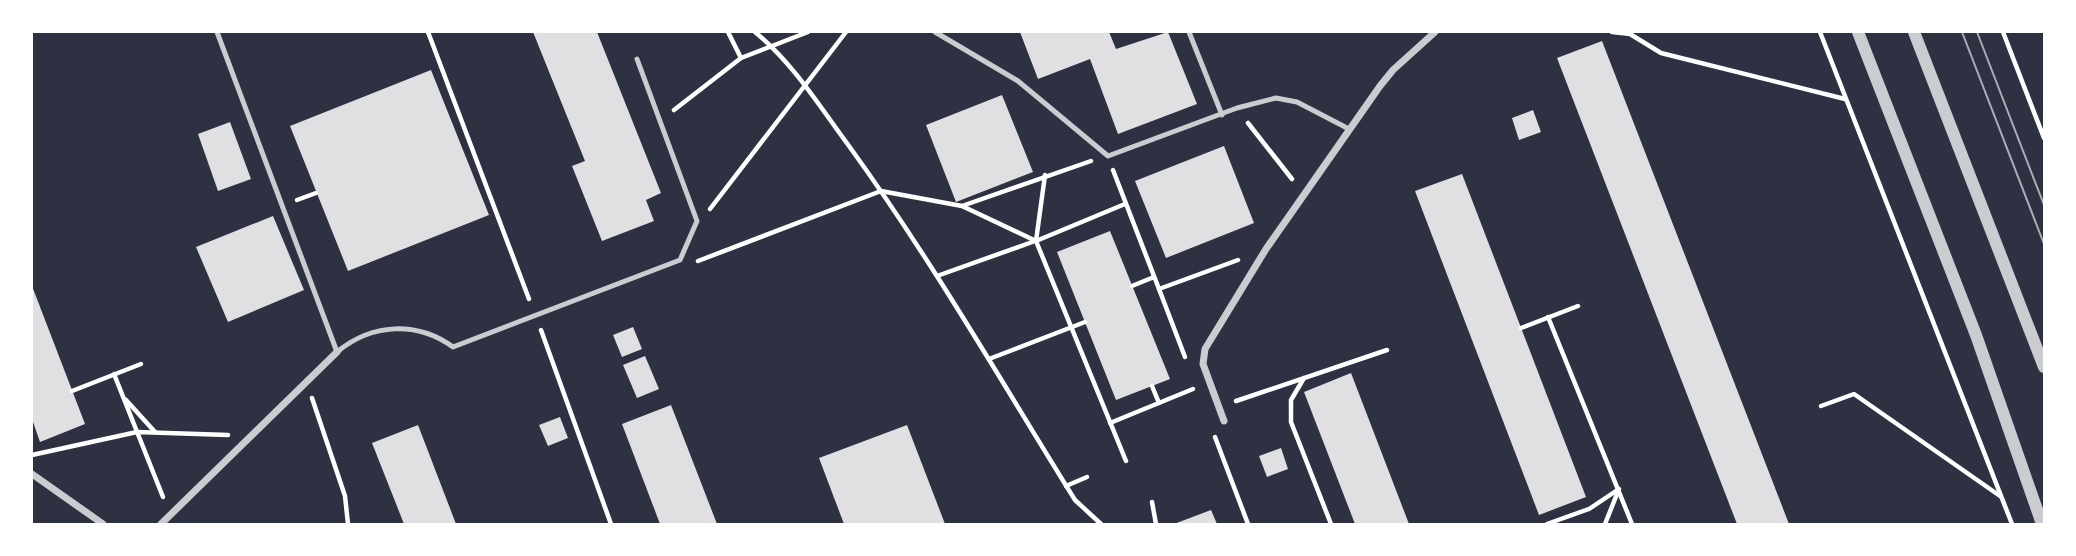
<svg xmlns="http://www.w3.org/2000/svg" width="2076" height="556" viewBox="0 0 2076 556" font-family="'Varela Round',sans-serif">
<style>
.building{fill:#e0e0e3}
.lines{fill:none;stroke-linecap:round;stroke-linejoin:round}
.path{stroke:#fff;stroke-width:4.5}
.service{stroke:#caccd0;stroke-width:5}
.minor{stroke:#caccd0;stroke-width:7}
.tertiary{stroke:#caccd0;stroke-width:12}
.tram{stroke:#abadb3;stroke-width:2}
</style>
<rect width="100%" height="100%" fill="#2d3142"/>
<g class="building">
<path d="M533 32H597L661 193 646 200 654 221 602 241 572 166 585 161Z"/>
<path d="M1020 32H1109L1116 49 1168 32 1197 104 1118 134 1090 59 1038 79Z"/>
<path d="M1602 41 1789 524H1737L1557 58Z"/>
<path d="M431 70 489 215 348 271 290 126Z"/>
<path d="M1002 95 1033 172 956 202 926 125Z"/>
<path d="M1533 110 1541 132 1519 140 1512 118Z"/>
<path d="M230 122 251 179 218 191 198 134Z"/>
<path d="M1224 146 1254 223 1166 258 1135 181Z"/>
<path d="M1462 174 1586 497 1539 515 1415 191Z"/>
<path d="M273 216 304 290 228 322 196 247Z"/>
<path d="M1110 231 1170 379 1116 400 1057 252Z"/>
<path d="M32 286 85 424 40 442 32 419Z"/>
<path d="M633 327 642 349 622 357 613 335Z"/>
<path d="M645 356 659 389 637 398 623 365Z"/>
<path d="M1351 373 1409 524H1355L1304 392Z"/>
<path d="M671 405 717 524H660L622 424Z"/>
<path d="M560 417 568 438 548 446 539 425Z"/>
<path d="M418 425 456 524H404L372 443Z"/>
<path d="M907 425 945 524H844L819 458Z"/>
<path d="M1281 448 1288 469 1267 477 1259 456Z"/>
<path d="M1211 510 1217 524H1174Z"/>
</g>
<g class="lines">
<g class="path">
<path d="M428 32 529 299"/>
<path d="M728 32 741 58"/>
<path d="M755 32C793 63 820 107 849 146 931 259 1001 381 1075 500L1101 524"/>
<path d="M1612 32 1630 34 1661 53 1845 99"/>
<path d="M1820 32 2012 524"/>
<path d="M2003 32 2044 138"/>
<path d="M674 110 741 58 808 32"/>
<path d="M1248 123 1292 179"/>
<path d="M1113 170 1159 289 1238 260"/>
<path d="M1045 175 1036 241 1126 461"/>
<path d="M297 200 316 193"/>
<path d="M962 206 1036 241 1125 204"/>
<path d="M710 209 846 32"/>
<path d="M698 261 881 191 962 206 1091 161"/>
<path d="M937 276 1035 241"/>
<path d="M1132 286 1154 277"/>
<path d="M1159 289 1185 357"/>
<path d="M1548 317 1632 524"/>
<path d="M1521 328 1578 306"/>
<path d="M541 330 611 524"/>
<path d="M989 359 1085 322"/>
<path d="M114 374 163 497"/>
<path d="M1304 378 1291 400V422L1331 524"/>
<path d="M1152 386 1159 403"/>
<path d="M72 391 141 364"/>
<path d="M312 398 345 496 348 524"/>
<path d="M126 400 155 432"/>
<path d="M1236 401 1387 350"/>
<path d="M1821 406 1854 394 2000 496"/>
<path d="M1110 423 1193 389"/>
<path d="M1215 437 1248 524"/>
<path d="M32 455 137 432 228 435"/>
<path d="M1066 486 1087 477"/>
<path d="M1152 502 1156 524"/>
<path d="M1547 524 1589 509 1619 489 1605 524"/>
</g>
<g class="service">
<path d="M217 32 337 352C372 323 417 321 453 347L680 260 697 221 637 59"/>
<path d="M935 32 1018 81 1108 156 1237 108 1276 98 1297 102 1349 129"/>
<path d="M1189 32 1222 115"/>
</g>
<g class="minor">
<path d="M1224 421 1203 364 1205 349 1266 249 1380 86 1393 70 1435 32"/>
<path d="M32 474 103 524"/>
<path d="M161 524 337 352"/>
</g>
<g class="tertiary">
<path d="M1858 32 1976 335 2042 524"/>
<path d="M1914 32 2044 367"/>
</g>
<g class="tram">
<path d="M1962 32 2044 244"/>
<path d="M1977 32 2044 205"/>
</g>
</g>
<rect width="2076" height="556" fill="none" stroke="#ffffff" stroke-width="66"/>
</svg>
